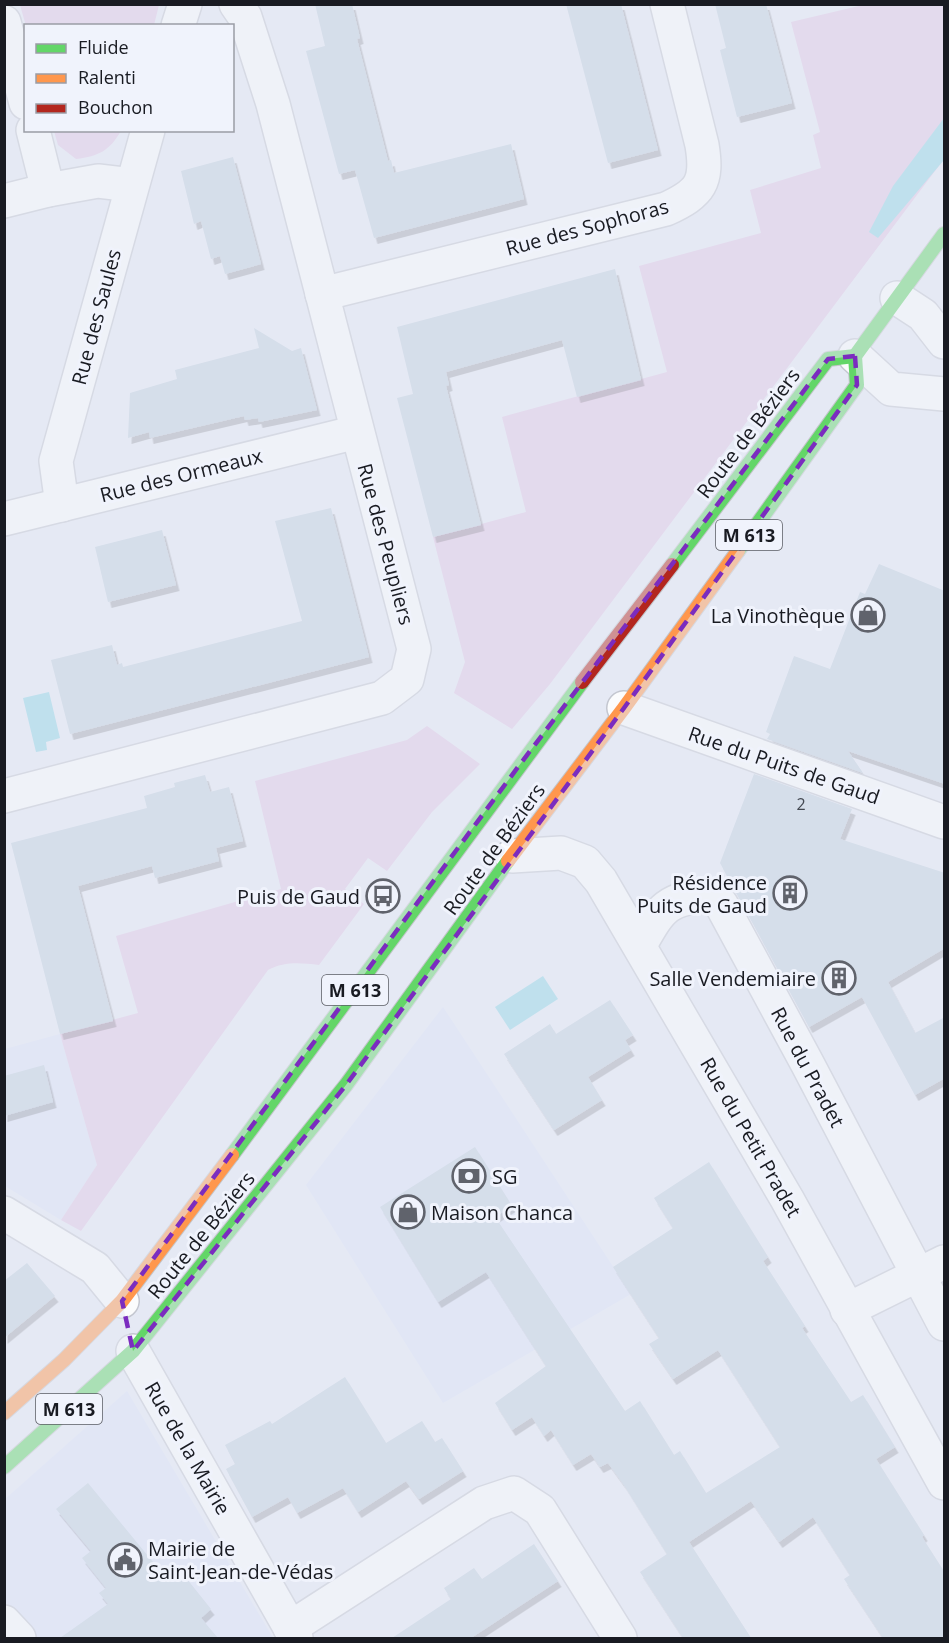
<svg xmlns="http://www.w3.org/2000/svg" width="949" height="1643" viewBox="0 0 949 1643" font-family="'Open Sans',sans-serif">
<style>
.built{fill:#dbe2f6}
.green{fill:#e1c7e4}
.water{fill:#91d5e5}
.building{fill:#c1d0de;filter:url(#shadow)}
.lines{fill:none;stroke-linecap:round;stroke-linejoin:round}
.street-casing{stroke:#c4c7d0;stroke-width:36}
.fast-casing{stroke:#c3c5ca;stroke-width:16}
.slow-casing{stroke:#c3c5ca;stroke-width:16}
.jam-casing{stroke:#c3c5ca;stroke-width:16}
.street{stroke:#fbfcfd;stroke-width:33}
.fast{stroke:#63d668;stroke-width:14}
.slow{stroke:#ff974d;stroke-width:14}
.jam{stroke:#b3261e;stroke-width:14}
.marked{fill:none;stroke:#7b2cbf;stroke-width:4.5;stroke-dasharray:12 8;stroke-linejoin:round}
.labels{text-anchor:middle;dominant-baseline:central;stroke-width:6;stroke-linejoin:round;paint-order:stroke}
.number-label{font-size:16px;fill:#434851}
.shield{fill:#f0f3fc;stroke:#5a5c63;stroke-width:1.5}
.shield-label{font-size:18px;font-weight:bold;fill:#191b22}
.street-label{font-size:20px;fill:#191b22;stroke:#f0f3fc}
.poi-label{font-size:20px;fill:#191b22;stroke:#f0f3fc;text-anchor:end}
</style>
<defs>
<filter id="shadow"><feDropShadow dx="3.5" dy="6" stdDeviation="0" flood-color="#0004"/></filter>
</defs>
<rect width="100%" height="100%" fill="#e5e9f4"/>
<g class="built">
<path d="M443 1007 631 1294 443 1403 306 1185Z"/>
<path d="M60 1034 97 1165 61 1220 5 1186V1049Z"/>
<path d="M127 1391 273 1638H37L5 1602 4 1500Z"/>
</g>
<g class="green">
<path d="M20 5V4L159 5 154 25 26 26Z"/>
<path d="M863 5H944V159L550 684 512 729 454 693 465 662 433 537 526 512 502 417 667 372 639 266 761 233 750 190 821 168 813 135 820 132 791 22Z"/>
<path d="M54 131V130L121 131C109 151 99 156 76 159L58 145Z"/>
<path d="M427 726 480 764 432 812 387 871 368 858 345 889 364 904 319 965C301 963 285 961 268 970L81 1231 61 1220 97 1165 60 1034 138 1013 116 936 281 889 255 781 407 740Z"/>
</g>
<g class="water">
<path d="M944 118V160L878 238 869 232 893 186Z"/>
<path d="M49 692 60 738 46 742 47 750 36 752 23 698Z"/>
<path d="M543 976 558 999 510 1030 495 1007Z"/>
</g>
<g class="building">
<path d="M315 4H352L360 38 357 39 388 161 391 160 394 173 511 144 524 199 374 238 355 170 339 174 306 51 325 46Z"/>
<path d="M566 4H621L658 150 608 163Z"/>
<path d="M715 4H766L792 103 737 117 720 50 726 48Z"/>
<path d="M233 157 261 264 225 274 220 256 211 259 201 221 194 224 181 171Z"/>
<path d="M615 269 641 380 577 397 562 340 446 372 449 385 446 386 481 525 433 537 397 398 413 394 397 327Z"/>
<path d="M254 328 292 351 301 348 317 410 259 422 258 418 245 420 244 416 150 438 149 432 128 438 130 393 177 379 175 370 259 348Z"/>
<path d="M331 508 369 657 70 734 51 660 112 645 117 665 122 663 123 667 302 621 275 521Z"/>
<path d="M162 530 176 585 108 602 95 547Z"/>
<path d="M879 564 945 591V784L848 751 863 773 767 739 770 734 766 732 794 656 830 669 860 592 865 594Z"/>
<path d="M754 774 852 809 840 839 945 873V948L888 982 915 1033 945 1017V1078L915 1095 862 997 809 1027 720 863Z"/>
<path d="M205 775 210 792 229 787 243 841 216 848 219 861 155 878 152 866 78 886 113 1021 60 1034 11 843 147 808 144 796 175 787 174 783Z"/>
<path d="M610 1000 633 1035 625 1040 631 1050 588 1077 602 1100 554 1130 504 1054 550 1024 556 1034Z"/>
<path d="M44 1065 53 1102 4 1116V1076Z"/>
<path d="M475 1147 512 1206 495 1217 625 1411 640 1401 674 1455 680 1451 706 1493 780 1447 718 1350 673 1379 649 1344 659 1338 613 1267 673 1228 654 1198 709 1162 768 1257 763 1261 805 1326 802 1328 851 1402 863 1395 895 1447 876 1459 924 1535 922 1537 945 1573V1638H883L844 1579 850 1575 813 1517 779 1542 751 1501 689 1542 751 1638H683L640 1572 667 1554 624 1485 608 1463 600 1467 591 1454 573 1465 551 1430 544 1436 532 1417 512 1430 495 1403 546 1366 486 1272 438 1302 380 1207Z"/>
<path d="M27 1263 55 1296 4 1338V1281Z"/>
<path d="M345 1377 386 1443 422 1421 435 1442 442 1438 463 1471 419 1499 406 1481 358 1512 343 1488 297 1513 288 1497 252 1517 226 1469 235 1464 225 1445 270 1421 272 1424Z"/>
<path d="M88 1483 167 1579 179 1569 211 1609 201 1618 218 1638H60L108 1604 99 1593 106 1588 82 1558 91 1551 56 1509Z"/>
<path d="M534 1544 558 1581 471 1638H392L451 1599 444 1588 474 1568 482 1579Z"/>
</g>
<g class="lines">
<defs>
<g id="street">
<path d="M4 22 26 103"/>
<path d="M178 26 185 4"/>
<path d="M33 130 48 190"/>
<path d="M4 201 48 190 98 181 132 185"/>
<path d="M322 294 666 209C701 193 708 182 702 145L667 4"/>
<path d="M897 298 923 315 944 342"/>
<path d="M855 356 891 389 944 394"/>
<path d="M62 505 56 461 148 130"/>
<path d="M4 519 357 432"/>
<path d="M624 708 944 822"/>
<path d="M4 796 382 698 407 679 414 649 273 104 245 17 236 4"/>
<path d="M512 856 561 853 585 862 601 881 787 1199 944 1483"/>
<path d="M640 945C660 910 666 897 710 896L721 904 807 1063 944 1324"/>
<path d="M4 1213 95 1268 122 1301"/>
<path d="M847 1310 944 1262"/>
<path d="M133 1351 296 1638"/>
<path d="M4 1622 19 1638"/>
<path d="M290 1628 484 1503 514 1493 540 1510 620 1638"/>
</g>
<g id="fast">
<path d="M738 551 857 385 855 356 944 234"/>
<path d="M672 565 828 359 855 356"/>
<path d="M232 1155 582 682"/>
<path d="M4 1467 133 1351 346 1085 508 861"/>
</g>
<g id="slow">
<path d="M508 861 624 708 738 551"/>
<path d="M4 1413 64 1360 122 1301 232 1155"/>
</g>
<path id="jam" d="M582 682 672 565"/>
</defs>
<use href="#street" class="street-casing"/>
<use href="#fast" class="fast-casing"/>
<use href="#slow" class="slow-casing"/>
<use href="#jam" class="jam-casing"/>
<use href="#street" class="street"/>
<use href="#fast" class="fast"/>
<use href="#slow" class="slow"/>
<use href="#jam" class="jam"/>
</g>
<path d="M0 0H949V1643H0ZM855 356 857 385 624 708 346 1085 133 1351 122 1301 521 763 828 359Z" fill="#e5e9f4" fill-opacity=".55" fill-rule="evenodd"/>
<path class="marked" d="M855 356 857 385 624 708 346 1085 133 1351 122 1301 521 763 828 359Z"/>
<defs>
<symbol id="shop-ring" viewBox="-11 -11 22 22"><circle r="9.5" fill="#f0f3fc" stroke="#60636c" stroke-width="1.5"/><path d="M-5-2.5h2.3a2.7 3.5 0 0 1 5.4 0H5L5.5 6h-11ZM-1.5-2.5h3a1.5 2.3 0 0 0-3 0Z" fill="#60636c"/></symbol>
<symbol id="building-ring" viewBox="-11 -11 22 22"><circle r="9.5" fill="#f0f3fc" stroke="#60636c" stroke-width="1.5"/><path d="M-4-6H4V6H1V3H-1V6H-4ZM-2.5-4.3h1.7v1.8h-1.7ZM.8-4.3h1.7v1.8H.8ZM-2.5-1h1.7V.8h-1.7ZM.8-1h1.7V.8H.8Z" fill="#60636c"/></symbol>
<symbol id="bus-ring" viewBox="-11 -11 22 22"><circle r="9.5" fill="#f0f3fc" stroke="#60636c" stroke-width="1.5"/><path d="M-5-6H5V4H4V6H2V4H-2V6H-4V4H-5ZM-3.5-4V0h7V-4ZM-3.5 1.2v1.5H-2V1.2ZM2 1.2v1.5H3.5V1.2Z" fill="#60636c"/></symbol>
<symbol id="bank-ring" viewBox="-11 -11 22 22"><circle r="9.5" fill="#f0f3fc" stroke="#60636c" stroke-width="1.5"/><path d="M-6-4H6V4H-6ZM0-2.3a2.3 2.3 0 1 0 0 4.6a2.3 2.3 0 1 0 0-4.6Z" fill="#60636c"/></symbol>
<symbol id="civic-ring" viewBox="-11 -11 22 22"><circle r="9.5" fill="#f0f3fc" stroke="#60636c" stroke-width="1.5"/><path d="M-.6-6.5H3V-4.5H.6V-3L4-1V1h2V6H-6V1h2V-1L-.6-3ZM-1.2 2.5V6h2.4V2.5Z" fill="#60636c"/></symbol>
</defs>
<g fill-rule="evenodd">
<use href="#shop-ring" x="849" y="596" width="38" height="38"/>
<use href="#building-ring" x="771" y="874" width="38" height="38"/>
<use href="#bus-ring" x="364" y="877" width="38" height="38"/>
<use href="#building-ring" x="820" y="959" width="38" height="38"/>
<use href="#bank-ring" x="450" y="1157" width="38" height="38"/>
<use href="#shop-ring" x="389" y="1193" width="38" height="38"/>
<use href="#civic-ring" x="106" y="1541" width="38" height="38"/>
</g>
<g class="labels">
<g class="number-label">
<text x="801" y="804">2</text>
</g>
<g class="shield">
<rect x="716" y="520" width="66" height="30" rx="4.5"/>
<rect x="322" y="975" width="66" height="30" rx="4.5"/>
<rect x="36" y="1394" width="66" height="30" rx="4.5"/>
</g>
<g class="shield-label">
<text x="749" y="535">M 613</text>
<text x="355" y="990">M 613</text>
<text x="69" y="1409">M 613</text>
</g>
<g class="street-label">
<text transform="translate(587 227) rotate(-15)">Rue des Sophoras</text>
<text transform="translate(96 317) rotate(-75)">Rue des Saules</text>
<text transform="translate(748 433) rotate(-53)">Route de Béziers</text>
<text transform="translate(181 475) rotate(-14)">Rue des Ormeaux</text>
<text transform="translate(386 544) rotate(75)">Rue des Peupliers</text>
<text transform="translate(784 765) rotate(19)">Rue du Puits de Gaud</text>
<text transform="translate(494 849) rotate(-54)">Route de Béziers</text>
<text transform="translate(808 1067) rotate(62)">Rue du Pradet</text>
<text transform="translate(751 1137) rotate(60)">Rue du Petit Pradet</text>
<text transform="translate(201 1235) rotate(-51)">Route de Béziers</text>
<text transform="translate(188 1448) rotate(60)">Rue de la Mairie</text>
</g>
<g class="poi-label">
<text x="845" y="615">La Vinothèque</text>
<text x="767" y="882">Résidence<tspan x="767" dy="23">Puits de Gaud</tspan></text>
<text x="360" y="896">Puis de Gaud</text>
<text x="816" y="978">Salle Vendemiaire</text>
<text x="492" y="1176" text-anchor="start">SG</text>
<text x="431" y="1212" text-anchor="start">Maison Chanca</text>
<text x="148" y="1548" text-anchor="start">Mairie de<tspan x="148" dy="23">Saint-Jean-de-Védas</tspan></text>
</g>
</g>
<rect width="949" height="1643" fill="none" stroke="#191b22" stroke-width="12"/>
<rect x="24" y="24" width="210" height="108" fill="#f0f3fc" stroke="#9a9da5" stroke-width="1.5"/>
<rect x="36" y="44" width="30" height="9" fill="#63d668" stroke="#9a9da5" stroke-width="1.5"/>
<text x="78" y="54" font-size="18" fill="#191b22">Fluide</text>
<rect x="36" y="74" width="30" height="9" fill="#ff974d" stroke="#9a9da5" stroke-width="1.5"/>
<text x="78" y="84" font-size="18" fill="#191b22">Ralenti</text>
<rect x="36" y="104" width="30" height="9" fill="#b3261e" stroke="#9a9da5" stroke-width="1.5"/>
<text x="78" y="114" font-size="18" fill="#191b22">Bouchon</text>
</svg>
